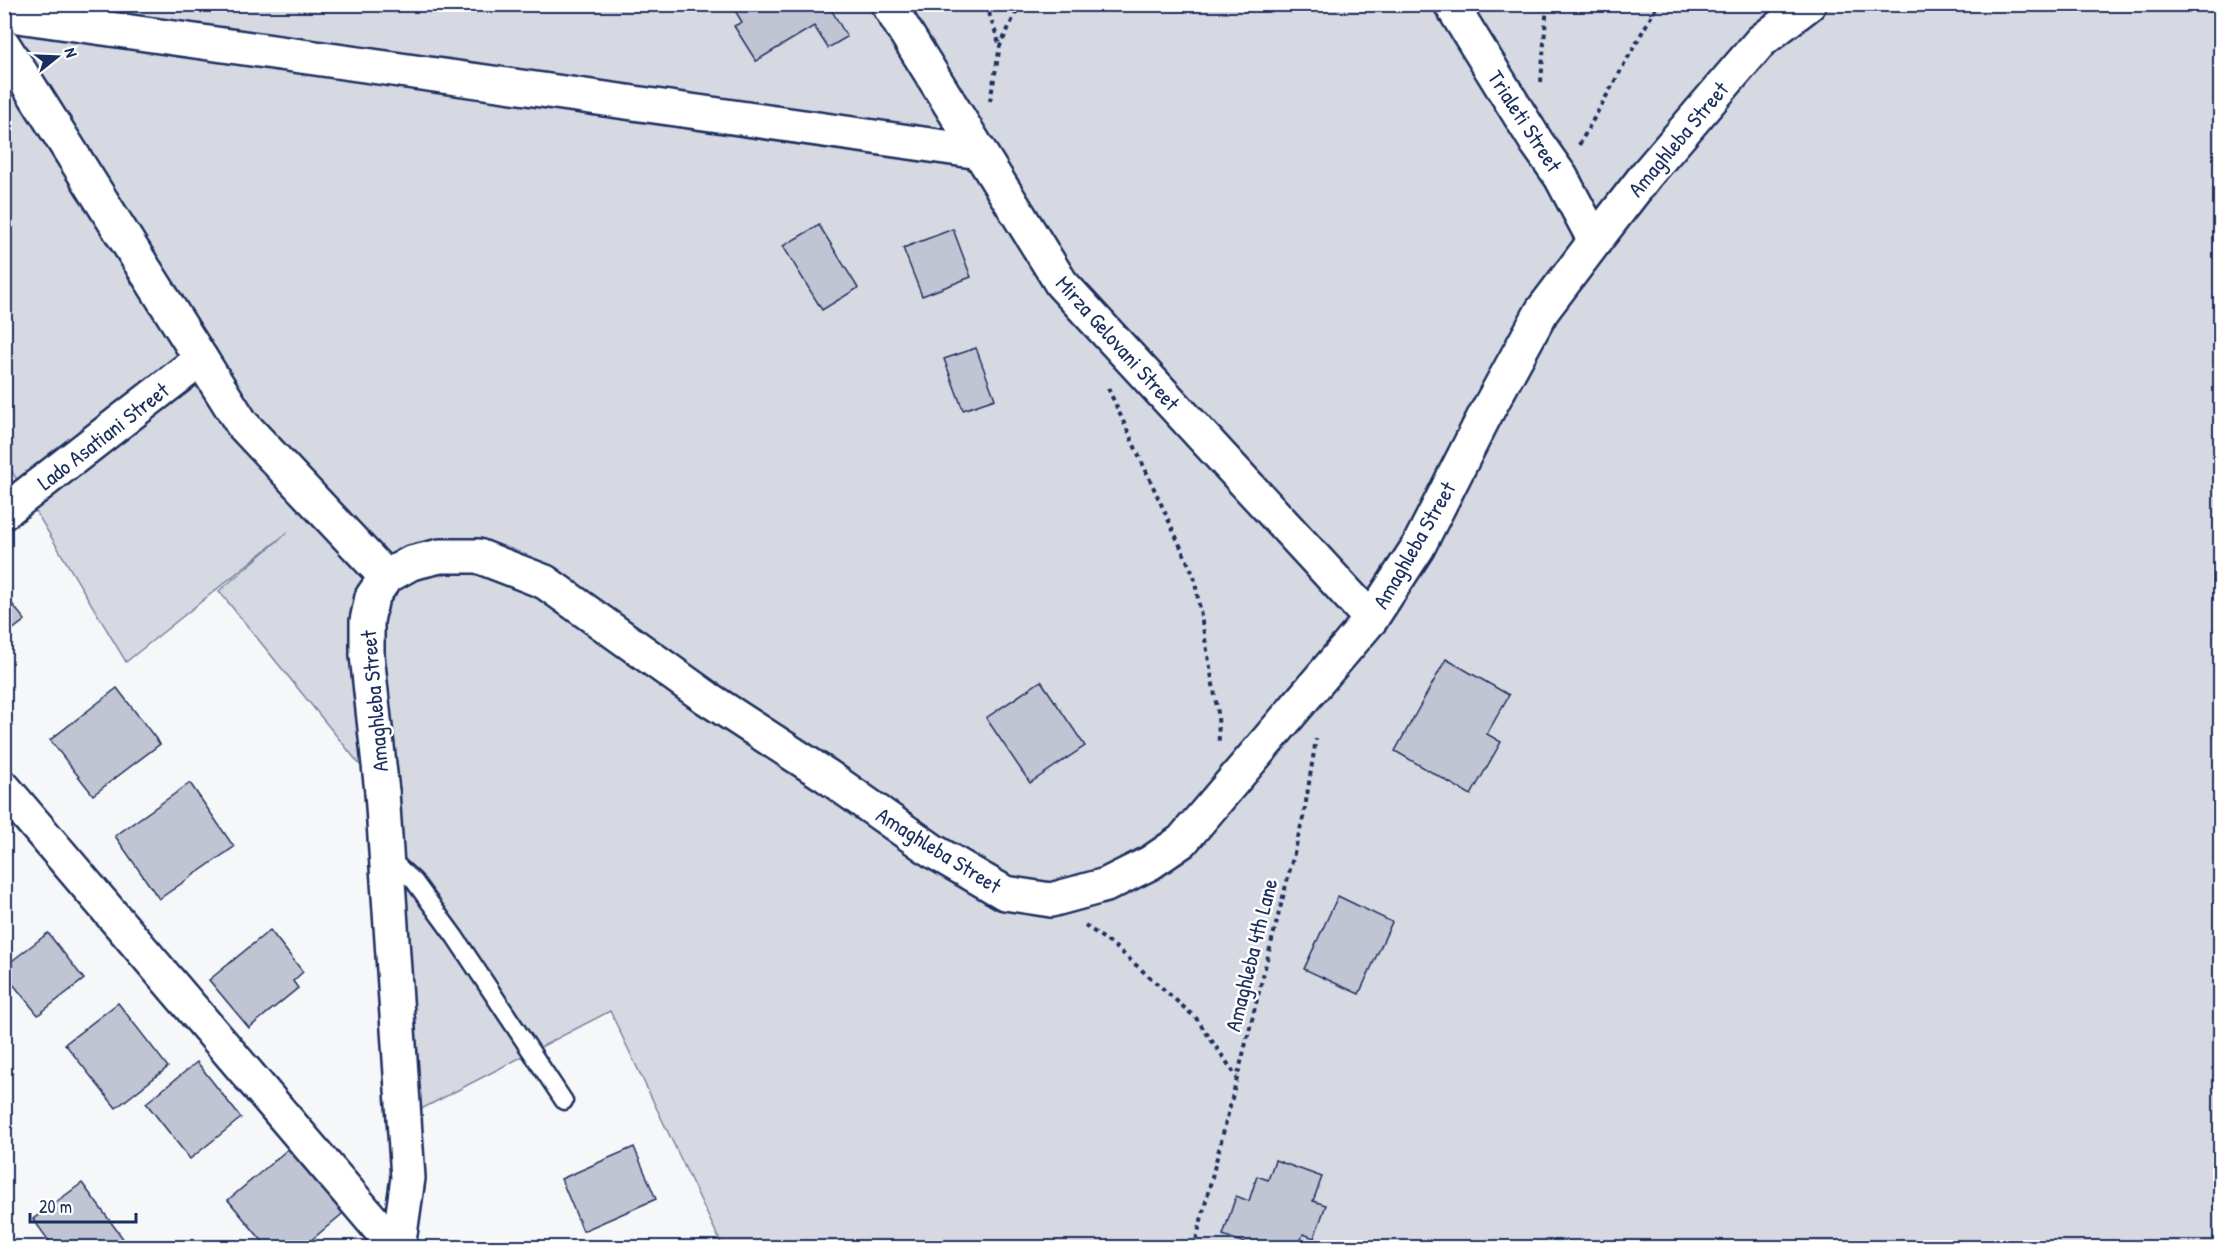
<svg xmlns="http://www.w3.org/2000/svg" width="2225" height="1252" viewBox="0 0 2225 1252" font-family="'Patrick Hand',sans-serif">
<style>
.green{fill:#d6d9e2;stroke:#7884a0;stroke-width:1.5}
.building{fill:#c0c4d3;stroke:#1b2f5e;stroke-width:1.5}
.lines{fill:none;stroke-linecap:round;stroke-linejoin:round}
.lane-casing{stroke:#1b2f5e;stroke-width:21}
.street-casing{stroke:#1b2f5e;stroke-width:38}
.secondary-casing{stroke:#1b2f5e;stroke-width:38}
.path{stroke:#1b2f5e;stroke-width:4;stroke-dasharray:4.5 4.5;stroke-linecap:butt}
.lane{stroke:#fff;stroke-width:16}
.street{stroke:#fff;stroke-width:33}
.secondary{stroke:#fff;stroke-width:33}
.labels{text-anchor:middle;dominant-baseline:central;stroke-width:5;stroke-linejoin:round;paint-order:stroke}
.street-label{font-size:22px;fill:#1b2f5e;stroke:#fff}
</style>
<rect width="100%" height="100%" fill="#f6f7f9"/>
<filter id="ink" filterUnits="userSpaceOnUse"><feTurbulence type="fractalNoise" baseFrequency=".0167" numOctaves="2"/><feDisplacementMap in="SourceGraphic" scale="12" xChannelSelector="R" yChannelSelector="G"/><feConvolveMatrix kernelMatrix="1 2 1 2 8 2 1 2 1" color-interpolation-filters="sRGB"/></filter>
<g filter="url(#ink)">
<path class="green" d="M5 5H2220V1247H723L610 1011 404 1118 382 792 219 591 288 532 126 662 5 460Z"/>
<g class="building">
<path d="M731 4H828L847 37 828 48 814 26 756 61 734 26 742 22Z"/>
<path d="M819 225 858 288 822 310 783 246Z"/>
<path d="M953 229 971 277 922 296 903 248Z"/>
<path d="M976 348 995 399 963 410 944 359Z"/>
<path d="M4 594 25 620 4 636Z"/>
<path d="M1446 659 1509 695 1487 734 1501 742 1471 795 1395 751Z"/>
<path d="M1041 681 1085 746 1030 783 986 718Z"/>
<path d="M117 688 160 744 93 795 50 740Z"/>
<path d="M190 783 234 847 159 899 115 836Z"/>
<path d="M1338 896 1392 922 1359 994 1304 969Z"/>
<path d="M270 930 303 972 293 981 298 988 249 1028 209 980Z"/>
<path d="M48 933 84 979 38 1015 4 973V967Z"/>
<path d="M118 1003 168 1067 116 1108 65 1044Z"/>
<path d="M197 1062 241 1118 190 1159 146 1103Z"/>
<path d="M294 1144 348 1209 302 1248H268L228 1200Z"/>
<path d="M634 1147 656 1199 583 1231 561 1179Z"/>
<path d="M1275 1160 1322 1177 1313 1201 1326 1205 1314 1238 1303 1234 1298 1248H1258L1223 1235 1236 1196 1249 1201 1257 1176 1268 1180Z"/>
<path d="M82 1183 130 1248H54L33 1219Z"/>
</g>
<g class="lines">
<defs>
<path id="lane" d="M387 856 414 881 455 937 564 1101"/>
<g id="street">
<path d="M888 4 1061 283 1371 619"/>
<path d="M1451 4 1537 143 1561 177 1595 241"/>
<path d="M4 14 980 152"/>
<path d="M4 46 242 424 386 577"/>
<path d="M4 512 201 359"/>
<path d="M4 788 396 1248"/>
<path d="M382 792 367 655V621L372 597 386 577 411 563 440 556H478L545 582 707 698 827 776 933 851 1005 893 1051 900 1106 885 1150 863 1182 841 1371 619 1418 547 1484 417 1542 311 1595 241 1647 174 1761 41 1809 4"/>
</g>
<path id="secondary" d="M382 792 408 1178 398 1248"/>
</defs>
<use href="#lane" class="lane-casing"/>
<use href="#street" class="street-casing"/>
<use href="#secondary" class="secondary-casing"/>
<g class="path">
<path d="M986 4 1000 46"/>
<path d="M1541 82 1547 4"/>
<path d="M990 101 1000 46 1020 4"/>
<path d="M1579 145 1658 4"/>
<path d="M1108 388 1194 576 1218 713 1219 744"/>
<path d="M1085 925 1118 949 1196 1018 1237 1077"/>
<path d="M1194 1248 1304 814 1316 739"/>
</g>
<use href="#lane" class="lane"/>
<use href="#street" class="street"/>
<use href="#secondary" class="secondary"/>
</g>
</g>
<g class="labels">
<g class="street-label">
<text transform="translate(1525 121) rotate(57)">Trialeti Street</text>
<text transform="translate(1678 139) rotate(-50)">Amaghleba Street</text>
<text transform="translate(1118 343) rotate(48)">Mirza Gelovani Street</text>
<text transform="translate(103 436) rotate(-38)">Lado Asatiani Street</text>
<text transform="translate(1414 545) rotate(-60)">Amaghleba Street</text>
<text transform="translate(374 701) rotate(-95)">Amaghleba Street</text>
<text transform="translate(939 850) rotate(32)">Amaghleba Street</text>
<text transform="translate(1251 955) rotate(-76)">Amaghleba 4th Lane</text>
</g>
</g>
<rect width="2225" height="1252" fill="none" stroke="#fff" stroke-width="24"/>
<rect x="12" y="12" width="2201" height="1228" fill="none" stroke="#1b2f5e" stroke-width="2" filter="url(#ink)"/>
<g transform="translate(57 57) rotate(72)" stroke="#ffffff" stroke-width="4.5" paint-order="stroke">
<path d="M0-4.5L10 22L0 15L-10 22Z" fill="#1b2f5e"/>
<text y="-9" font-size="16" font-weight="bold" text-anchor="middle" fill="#1b2f5e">N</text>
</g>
<path d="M30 1213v9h106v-9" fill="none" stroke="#1b2f5e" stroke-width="3"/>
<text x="39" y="1213" font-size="18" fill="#1b2f5e" stroke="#ffffff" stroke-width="4.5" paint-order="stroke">20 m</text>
</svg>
